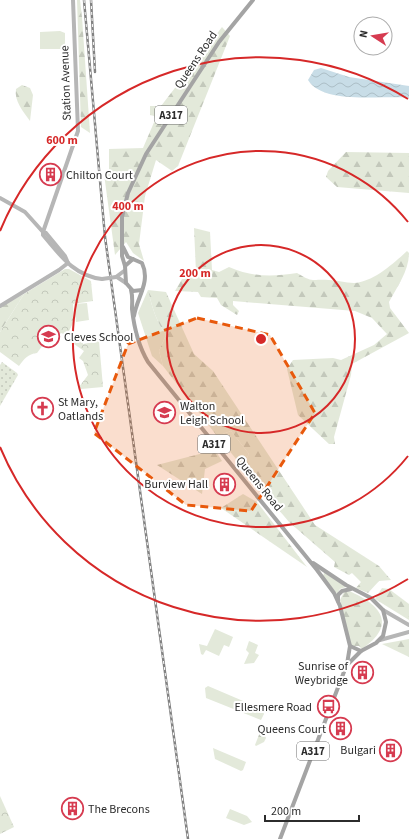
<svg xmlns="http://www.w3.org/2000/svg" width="409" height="839" viewBox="0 0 409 839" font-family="'Source Sans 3',sans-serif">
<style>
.grass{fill:#e3e9da}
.forest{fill:url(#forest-firs)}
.park{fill:url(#park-crowns)}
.garden{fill:url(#garden-dots)}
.water{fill:url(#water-waves)}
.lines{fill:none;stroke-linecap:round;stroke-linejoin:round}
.secondary{stroke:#b6b6b6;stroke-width:4}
.primary{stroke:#a4a4a4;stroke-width:4}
.rail-casing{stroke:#818181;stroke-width:2.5}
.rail{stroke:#fff;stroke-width:1;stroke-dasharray:3;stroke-linecap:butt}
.secondary-bridge{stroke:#b6b6b6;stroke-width:4}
.marked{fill:#e8590c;fill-opacity:0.2;stroke:#e8590c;stroke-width:3;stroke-dasharray:8 5;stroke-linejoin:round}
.ring{fill:none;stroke:#d62828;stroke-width:2}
.labels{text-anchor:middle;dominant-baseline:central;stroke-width:4;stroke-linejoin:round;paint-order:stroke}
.shield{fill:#fff;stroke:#6b6b6b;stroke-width:1}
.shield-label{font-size:11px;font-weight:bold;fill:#2c2c2c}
.street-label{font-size:12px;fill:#2c2c2c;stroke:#fff}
.poi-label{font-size:12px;fill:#2c2c2c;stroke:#fff;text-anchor:start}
.centre{fill:#d62828;stroke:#fff;stroke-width:2}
.ring-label{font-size:12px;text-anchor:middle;font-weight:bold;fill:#d62828;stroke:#fff;stroke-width:4;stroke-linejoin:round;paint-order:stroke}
</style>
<defs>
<pattern id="forest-firs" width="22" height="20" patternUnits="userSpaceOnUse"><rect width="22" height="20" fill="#e3e9da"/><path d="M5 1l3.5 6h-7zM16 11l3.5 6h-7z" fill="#c3c8bb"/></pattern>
<pattern id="park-crowns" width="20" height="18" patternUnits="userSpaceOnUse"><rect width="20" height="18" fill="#e3e9da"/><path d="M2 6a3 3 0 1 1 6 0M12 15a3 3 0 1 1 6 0" fill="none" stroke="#c3c8bb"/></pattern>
<pattern id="garden-dots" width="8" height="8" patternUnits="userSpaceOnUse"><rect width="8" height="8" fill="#e3e9da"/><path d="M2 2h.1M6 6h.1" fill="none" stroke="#c3c8bb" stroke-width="1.8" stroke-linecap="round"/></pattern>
<pattern id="water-waves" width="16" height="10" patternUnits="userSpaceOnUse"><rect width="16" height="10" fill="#c8dde7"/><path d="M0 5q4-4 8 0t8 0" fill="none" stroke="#acbec6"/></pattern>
</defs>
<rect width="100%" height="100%" fill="#fff"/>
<g class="grass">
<path d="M60 31 65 33V47L64 49H40V32Z"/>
<path d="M148 290C152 307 156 321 166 335L159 351 163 366 152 356 138 313Z"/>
<path d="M87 303 89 320 76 322 74 304Z"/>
<path d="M231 431 249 454 242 466 217 436Z"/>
<path d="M324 573H325L346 587 340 589 337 594 323 576Z"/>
<path d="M215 629 233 637 229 647 224 645 219 656 206 650 203 655 201 654 199 644 207 646Z"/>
<path d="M249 641 258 645 255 653 259 655 254 663 244 664 249 653 246 650Z"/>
<path d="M208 686 262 709 264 714 261 720 206 698 205 688Z"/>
<path d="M213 748 246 762 243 770 241 771 215 759Z"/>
<path d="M230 809 247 816 252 822 244 825 226 818Z"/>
</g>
<g class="forest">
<path d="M77 0H80L82 17 90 133 81 127Z"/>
<path d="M222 27 230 36 178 166 172 171 156 160 145 196 139 244 144 261 133 253 126 242 115 255 104 174 109 172V149L143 148 155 120 154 116 150 115V106H161Z"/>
<path d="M22 85 30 88 33 95 30 121C23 111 14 101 16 89Z"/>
<path d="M346 152 409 153V193L337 187 326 177 328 171Z"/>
<path d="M194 228 210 232 212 270 219 272 229 267C252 277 272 277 297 273 314 283 310 279 329 280 337 280 345 283 354 283 373 282 393 264 407 251L409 253C409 271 397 287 389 302L390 308 409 333 352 364 351 375 334 437 335 444H329L298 415 287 369 293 360 333 358 341 360 374 345 387 334 372 318 355 311 233 301V305L239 311 237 315 221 305 217 298 201 297 198 292 175 291 182 279 196 272Z"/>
<path d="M148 290 166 292 194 354 213 371 315 525 379 566 391 580 379 581 368 593 356 588 361 582 352 573 349 575 334 567 335 562 289 522 242 466 249 454 231 431 217 436 163 366 159 351 166 335C156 321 152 307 148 290Z"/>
<path d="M24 294 0 332V307Z"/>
<path d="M215 450 222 461 205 469 202 494 157 465Z"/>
<path d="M243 494 257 502 307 567 221 508Z"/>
<path d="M382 588 389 589 409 604V620L375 599Z"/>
<path d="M349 591C382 605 397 625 362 649L359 646H351L340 600 344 592Z"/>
<path d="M409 639V657L382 644Z"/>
<path d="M262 727 266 738 264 742 256 746 255 745Z"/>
</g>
<g class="park">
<path d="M65 269H69L91 281 93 301 73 304 74 321 69 331H66L67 335 61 333 46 347 43 345 37 353C28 354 24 359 19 366L0 352V332L24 294Z"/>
<path d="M82 341 83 344 99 341 103 387 81 389 79 387 88 375 83 361 79 358 84 351 74 344 75 342Z"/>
<path d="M0 796 14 827 0 834Z"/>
</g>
<path class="garden" d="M2 362 17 373 18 375 0 406V365Z"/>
<path class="water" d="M321 68 349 77 409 86V98C383 95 323 105 308 80L314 70Z"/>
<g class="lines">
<g class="secondary">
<path d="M0 198 25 212 43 232 46 233 65 256 68 263"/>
<path d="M43 232 78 131 73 0"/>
<path d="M43 232V235C60 255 74 276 102 279"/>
<path d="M116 277 124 271"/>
<path d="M117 277 126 283"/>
<path d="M0 306 59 270 68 263"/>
<path d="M383 610 409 625"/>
<path d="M380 640 409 632"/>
</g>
<g class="primary">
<path d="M123 247 128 257 142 263C151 282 137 297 134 316"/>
<path d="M133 259 125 266 126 283 133 291 142 290"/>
<path d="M125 266 122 256V217L128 193 146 154 219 42 253 0"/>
<path d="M131 290C133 297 132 302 132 309 134 327 139 347 148 362L317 570 334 593 340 606 350 646 347 664 280 839"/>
<path d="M313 563 346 585 371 598 383 610 386 622 383 636 376 643 361 651 348 664"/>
<path d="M338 601V595L342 591 351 589"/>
<path d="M350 646 361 651"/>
</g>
<defs>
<g id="rail">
<path d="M84 0 105 237 188 839"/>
<path d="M91 0 95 72"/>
</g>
</defs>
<use href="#rail" class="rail-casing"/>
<use href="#rail" class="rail"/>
<path class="secondary-bridge" d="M102 279 116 277"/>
</g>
<path class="marked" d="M197 318 270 335 315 413 251 511 186 505 94 433 128 344Z"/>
<g class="ring">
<circle cx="261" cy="339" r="94"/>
<path d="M408 456A188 188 0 1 1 408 222"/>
<path d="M408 579A282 282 0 0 1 0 447M0 231A282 282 0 0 1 408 99"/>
</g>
<defs>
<symbol id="building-ring" viewBox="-11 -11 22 22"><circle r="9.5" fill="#fff" stroke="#d63b50" stroke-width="1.5"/><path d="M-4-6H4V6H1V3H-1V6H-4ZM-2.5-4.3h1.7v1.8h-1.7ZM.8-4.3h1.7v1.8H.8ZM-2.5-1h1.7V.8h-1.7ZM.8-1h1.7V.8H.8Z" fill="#d63b50"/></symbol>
<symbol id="school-ring" viewBox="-11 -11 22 22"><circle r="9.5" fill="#fff" stroke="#d63b50" stroke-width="1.5"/><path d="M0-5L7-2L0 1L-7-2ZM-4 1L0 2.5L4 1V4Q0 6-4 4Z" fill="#d63b50"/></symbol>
<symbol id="church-ring" viewBox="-11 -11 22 22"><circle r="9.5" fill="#fff" stroke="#d63b50" stroke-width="1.5"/><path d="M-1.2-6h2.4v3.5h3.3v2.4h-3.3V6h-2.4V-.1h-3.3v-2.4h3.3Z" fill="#d63b50"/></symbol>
<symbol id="bus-ring" viewBox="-11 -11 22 22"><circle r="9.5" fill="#fff" stroke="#d63b50" stroke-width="1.5"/><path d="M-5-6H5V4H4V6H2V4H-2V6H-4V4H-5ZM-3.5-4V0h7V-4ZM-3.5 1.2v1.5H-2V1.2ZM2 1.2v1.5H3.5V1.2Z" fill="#d63b50"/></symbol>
</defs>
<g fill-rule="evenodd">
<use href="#building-ring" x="38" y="162" width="25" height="25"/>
<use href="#school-ring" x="36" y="324" width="25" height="25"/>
<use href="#church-ring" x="30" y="396" width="25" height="25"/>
<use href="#school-ring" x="152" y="400" width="25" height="25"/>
<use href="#building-ring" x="212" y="472" width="25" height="25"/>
<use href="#building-ring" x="350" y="660" width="25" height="25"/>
<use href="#bus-ring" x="316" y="694" width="25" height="25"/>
<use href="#building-ring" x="328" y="716" width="25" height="25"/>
<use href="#building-ring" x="378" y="738" width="25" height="25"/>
<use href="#building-ring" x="60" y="796" width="25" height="25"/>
</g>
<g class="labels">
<g class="shield">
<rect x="155" y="106" width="32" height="18" rx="3"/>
<rect x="198" y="435" width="32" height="18" rx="3"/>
<rect x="297" y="742" width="32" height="18" rx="3"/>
</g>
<g class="shield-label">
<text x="171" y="115">A317</text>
<text x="214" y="444">A317</text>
<text x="313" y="751">A317</text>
</g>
<g class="street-label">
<text transform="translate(196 60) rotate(-56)">Queens Road</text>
<text transform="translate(66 83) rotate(-92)">Station Avenue</text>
<text transform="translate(259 484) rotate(51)">Queens Road</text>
</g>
<g class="poi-label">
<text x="66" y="175">Chilton Court</text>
<text x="64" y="337">Cleves School</text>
<text x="58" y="402">St Mary,<tspan x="58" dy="14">Oatlands</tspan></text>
<text x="180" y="406">Walton<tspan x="180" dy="14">Leigh School</tspan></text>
<text x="208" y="484" text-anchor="end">Burview Hall</text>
<text x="348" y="666" text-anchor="end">Sunrise of<tspan x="348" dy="14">Weybridge</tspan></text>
<text x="312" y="707" text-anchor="end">Ellesmere Road</text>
<text x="326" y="729" text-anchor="end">Queens Court</text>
<text x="376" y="750" text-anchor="end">Bulgari</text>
<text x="88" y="809">The Brecons</text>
</g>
</g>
<circle cx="261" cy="339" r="6" class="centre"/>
<g class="ring-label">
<text x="62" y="144">600 m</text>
<text x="128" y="210">400 m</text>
<text x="195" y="277">200 m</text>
</g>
<g transform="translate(373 36) rotate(282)"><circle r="19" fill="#ffffff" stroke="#ababab"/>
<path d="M0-3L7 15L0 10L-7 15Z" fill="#d63b50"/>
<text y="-6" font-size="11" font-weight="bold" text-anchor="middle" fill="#2c2c2c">N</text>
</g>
<path d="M265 815v6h94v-6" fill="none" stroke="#2c2c2c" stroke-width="2"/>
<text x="271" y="815" font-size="12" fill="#2c2c2c" stroke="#ffffff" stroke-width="3" paint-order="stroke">200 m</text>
</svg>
